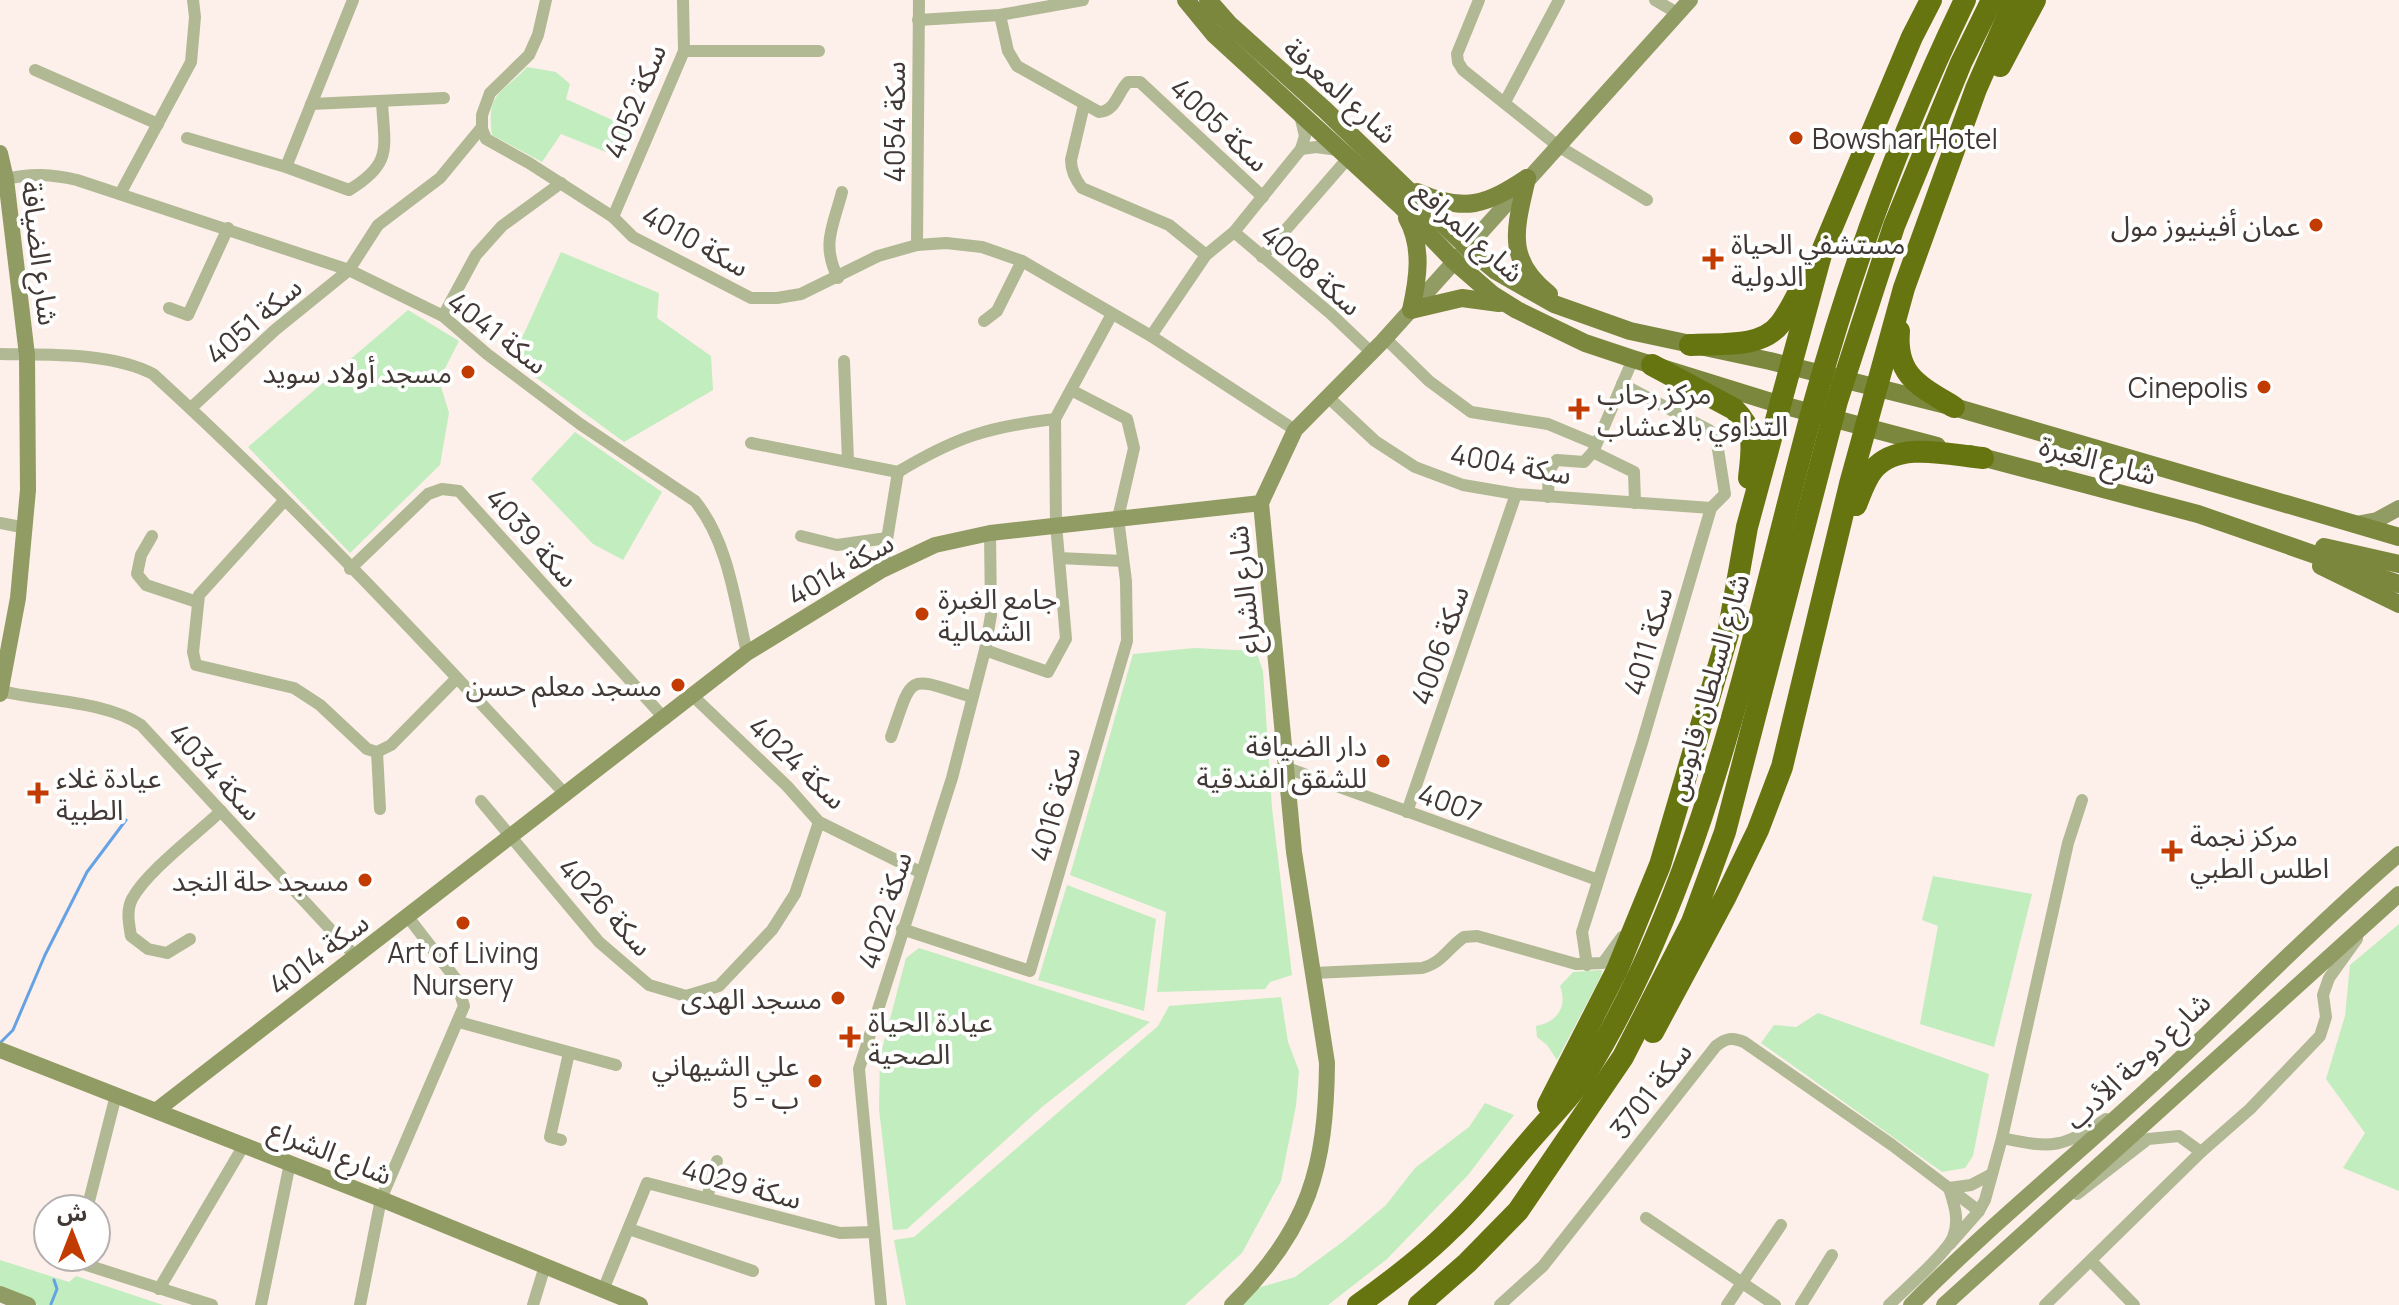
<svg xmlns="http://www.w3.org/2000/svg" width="2399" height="1305" viewBox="0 0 2399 1305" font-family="Manrope,'Noto Sans Arabic',sans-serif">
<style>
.green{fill:#c2edbf}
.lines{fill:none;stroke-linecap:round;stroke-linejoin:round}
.stream{stroke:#65a2e5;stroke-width:3}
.street{stroke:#b0b993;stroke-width:12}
.secondary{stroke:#909c63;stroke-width:16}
.primary{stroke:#7a873d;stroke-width:18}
.highway{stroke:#677511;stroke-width:22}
.poi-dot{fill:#c23b00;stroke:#fff;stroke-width:3}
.labels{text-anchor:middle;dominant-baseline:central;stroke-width:8;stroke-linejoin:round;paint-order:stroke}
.street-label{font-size:28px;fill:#423936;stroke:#fff}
.poi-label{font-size:28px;fill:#423936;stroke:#fff;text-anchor:end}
</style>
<rect width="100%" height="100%" fill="#fdefe9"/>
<g class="green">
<path d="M527 67 556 72 570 84 566 99 630 128 621 158 561 134 542 162 492 135C486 92 502 94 527 67Z"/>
<path d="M561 252 659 293 657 318 711 356 713 390 624 442 512 360Z"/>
<path d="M408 310 459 341 439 380 449 413 440 465 350 553 248 447Z"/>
<path d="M575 432 662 492 623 560 593 544 531 479Z"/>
<path d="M1194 648 1256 651 1263 671 1272 808 1292 975 1270 982 1265 989 1157 992 1166 912 1070 875 1133 654Z"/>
<path d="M1933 876 2032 894 1994 1047 1920 1024 1938 926 1922 920Z"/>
<path d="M1067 885 1156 919 1144 1011 1038 980Z"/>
<path d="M2399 924V1191L2343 1168 2365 1133 2326 1079 2345 1016 2350 965Z"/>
<path d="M919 948 1150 1022 1042 1107 907 1229 893 1230 879 1109 880 1057 906 958Z"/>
<path d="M1602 970 1601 976 1557 1060 1547 1045 1537 1037 1536 1026C1557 1022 1568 1007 1560 986L1573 972Z"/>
<path d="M1281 997 1288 1042 1299 1071 1296 1106 1281 1181 1242 1253 1185 1305H906L894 1240 914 1237 1158 1026 1169 1006Z"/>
<path d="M1818 1013 1989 1074 1973 1156 1965 1168 1942 1172 1761 1043 1774 1025 1796 1027Z"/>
<path d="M1485 1103 1514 1115 1468 1175 1387 1259 1328 1305H1237L1251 1290 1295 1277 1345 1240 1386 1205 1415 1168 1469 1127Z"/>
<path d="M0 1260 69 1282 76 1276 163 1305H38L0 1290Z"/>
</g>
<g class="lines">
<g class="stream">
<path d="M0 1043 13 1030 45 955 87 872 126 820"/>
<path d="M51 1304 57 1289 54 1280"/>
</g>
<g class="street">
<path d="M546 0 538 35 529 55 490 93 482 115V129L486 139 529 163 613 217 633 237 751 298H777L801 294 878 256 917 245 946 243 982 247 1022 261 1151 336 1295 430"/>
<path d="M1479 0 1457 54 1458 62 1463 70 1558 146 1647 200"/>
<path d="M1655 0 1679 14"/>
<path d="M1000 15 1008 51 1017 66 1099 112C1116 111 1117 93 1128 82H1140L1263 197"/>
<path d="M918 20 1000 15 1083 0"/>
<path d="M684 51H819"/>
<path d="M35 70 158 124"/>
<path d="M1505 102 1559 0"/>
<path d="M311 104 444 98"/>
<path d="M1084 105 1071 160C1071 171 1075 179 1082 188L1169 225 1206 255"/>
<path d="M187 138 286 167 349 190C394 163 384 147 382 101"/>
<path d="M1301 149 1316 147 1338 150"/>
<path d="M286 167 353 0"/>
<path d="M6 179C32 173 51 174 77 180L349 270 443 316 487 354 580 424 695 501C729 543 735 603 747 653"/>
<path d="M120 194 191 62 195 17 193 0"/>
<path d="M613 217 684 51 683 0"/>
<path d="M1234 232 1331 314 1372 353"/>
<path d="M917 245 919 0"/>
<path d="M1262 257 1349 157"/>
<path d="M838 278C821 244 833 227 842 192"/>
<path d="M169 308 188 315 228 228"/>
<path d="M443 316 476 255 502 226 561 183"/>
<path d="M984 321 997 311 1022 261"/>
<path d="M1151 336 1206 255 1234 232 1301 149 1305 136 1300 115"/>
<path d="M1385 338 1429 381 1471 412 1548 424 1596 444"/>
<path d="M0 354C47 355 111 352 153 374 298 506 433 651 566 795"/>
<path d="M844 361 848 461"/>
<path d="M1329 398 1375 441 1415 467 1463 485 1516 494 1711 508"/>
<path d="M191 408 275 330 349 270 378 225 440 178 482 127"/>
<path d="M751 443 898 472C956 437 988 427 1055 419L1112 314"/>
<path d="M1593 452 1634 472 1635 503"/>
<path d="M1548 497C1549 484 1546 469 1557 460L1584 462 1593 452 1633 359"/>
<path d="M284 501 199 595 193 652 196 665 294 688 320 705 367 749 377 752 391 745 457 678"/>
<path d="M0 523 26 528"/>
<path d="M152 536 141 555 137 574 146 585 197 602"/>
<path d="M801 536 837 545 887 538"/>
<path d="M1059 558 1123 561"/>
<path d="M350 569 428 494 442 489 459 491 665 719"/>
<path d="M882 570 898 472"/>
<path d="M985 650 1048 672 1066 639 1056 524 1055 419"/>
<path d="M1 691C44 701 105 701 141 725L356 957"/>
<path d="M694 697 787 786 819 822 920 872"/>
<path d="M891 737C914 671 906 677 972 697"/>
<path d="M377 752 380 809"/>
<path d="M1287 768 1598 880"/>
<path d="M481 801 599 942 649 985 686 996 719 986 772 930 795 894 819 822"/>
<path d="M1407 812 1516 494"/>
<path d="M902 929 1030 971 1127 641 1126 581 1118 518 1134 448 1127 419 1071 390"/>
<path d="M190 939 167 953 148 949 131 936C129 924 126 911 132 899 147 871 197 834 221 811"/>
<path d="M1587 965 1582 932 1642 743 1711 508 1725 494 1717 443 1709 430 1622 384"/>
<path d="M1314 973 1422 968C1442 963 1448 948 1464 937L1477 936 1576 964 1603 963 1622 937"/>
<path d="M459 1022 616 1065"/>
<path d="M2002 1138C2053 1149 2062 1148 2106 1119"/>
<path d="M561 1140 550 1137 569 1053"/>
<path d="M1949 1188 1971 1185 1992 1174"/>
<path d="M2077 1194 2148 1139 2179 1136 2201 1152"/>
<path d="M707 1198 717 1161"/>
<path d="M87 1209 116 1095"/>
<path d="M1646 1218 1775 1305"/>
<path d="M629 1229 753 1271"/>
<path d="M1950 1244 1979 1211 1985 1200 2002 1138 2068 843 2082 800"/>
<path d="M75 1257 74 1261 212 1305"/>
<path d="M2091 1261 2134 1305"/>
<path d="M159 1289 244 1145"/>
<path d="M603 1290 647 1183 840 1233 874 1232"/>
<path d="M261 1305 290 1163"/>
<path d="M360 1305 381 1199 464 1006 455 978 408 917"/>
<path d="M533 1305 545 1266"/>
<path d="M881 1305 859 1069 952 778 985 650 991 615 990 533"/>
<path d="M1500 1305 1543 1266 1716 1046C1726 1038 1733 1037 1744 1042L1892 1145 1979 1211"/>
<path d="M1727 1305 1781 1225"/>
<path d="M1801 1305 1832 1255"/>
<path d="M1889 1305C1904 1290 1947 1253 1953 1237 1960 1220 1954 1204 1949 1188"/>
<path d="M2045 1305 2201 1152 2250 1109 2320 1036 2326 1017 2323 995 2329 978 2357 939"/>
</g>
<g class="secondary">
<path d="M0 153 6 179 27 355 28 490 18 598 0 694"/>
<path d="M2356 524 2377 520 2399 508"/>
<path d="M0 1050 381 1199 640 1305"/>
<path d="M157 1110 747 653 882 570 935 545 990 533 1261 503"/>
<path d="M0 1294 28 1305"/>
<path d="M1232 1305C1309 1229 1326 1168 1327 1063L1294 852 1261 503 1295 430 1382 342 1690 0"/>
<path d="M1911 1305C1997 1218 2093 1142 2181 1058 2254 990 2323 919 2399 854"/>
<path d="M1944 1305 2399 894"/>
</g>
<g class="primary">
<path d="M1186 0 1214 34 1400 205 1454 261 1493 295 1517 310 1585 343 1633 359 1778 404 1937 446"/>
<path d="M1208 0 1229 24 1325 110 1467 247 1496 271 1554 304 1630 331 1770 361 1954 407 2399 537"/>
<path d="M1527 178C1516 227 1504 259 1549 294"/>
<path d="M1417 192C1465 213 1486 205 1527 178"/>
<path d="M1407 218C1423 247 1418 279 1411 310L1462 298 1499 303"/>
<path d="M1970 454 2198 514 2399 584"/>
<path d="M2324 547 2399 564"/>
<path d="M2321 566 2399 604"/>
</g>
<g class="highway">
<path d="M2000 66 2035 0"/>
<path d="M1899 331C1895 376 1920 386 1954 407"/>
<path d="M1690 345C1719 343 1761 349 1780 324 1790 311 1797 295 1805 280"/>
<path d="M1652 365 1734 409C1757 432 1752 448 1749 478"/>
<path d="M1856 505C1861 493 1865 480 1873 470 1898 440 1949 455 1983 458"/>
<path d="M1653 1032 1726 896 1758 830 1782 767 1850 484 1904 288 1976 89 2015 0"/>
<path d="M1548 1105 1617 970 1660 865 1728 634 1747 527 1822 251 1912 37 1931 0"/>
<path d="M1358 1305C1390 1282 1422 1258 1450 1230 1480 1202 1506 1168 1533 1137 1550 1117 1571 1097 1585 1075 1710 872 1753 627 1815 400 1853 263 1903 128 1965 0"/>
<path d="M1419 1305 1467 1263 1518 1211 1623 1057 1692 922 1725 832 1837 401 1894 226 1961 63 1992 0"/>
</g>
</g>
<g class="poi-dot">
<circle cx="1796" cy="138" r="8"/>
<circle cx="2316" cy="225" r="8"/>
<path d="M1709 247h8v8h8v8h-8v8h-8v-8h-8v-8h8z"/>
<circle cx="468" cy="372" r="8"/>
<circle cx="2264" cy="387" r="8"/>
<path d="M1575 397h8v8h8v8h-8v8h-8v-8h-8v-8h8z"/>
<circle cx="922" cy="614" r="8"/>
<circle cx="678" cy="685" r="8"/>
<circle cx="1383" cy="761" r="8"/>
<path d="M34 781h8v8h8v8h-8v8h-8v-8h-8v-8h8z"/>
<path d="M2168 839h8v8h8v8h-8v8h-8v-8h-8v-8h8z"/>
<circle cx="365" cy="880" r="8"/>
<circle cx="463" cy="923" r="8"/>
<circle cx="838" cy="998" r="8"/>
<path d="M846 1025h8v8h8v8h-8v8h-8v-8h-8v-8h8z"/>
<circle cx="815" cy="1081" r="8"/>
</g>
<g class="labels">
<g class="street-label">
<text transform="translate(1341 90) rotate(42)">شارع المعرفة</text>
<text transform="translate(634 101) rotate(-68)">سكة 4052</text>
<text transform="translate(894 122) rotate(-90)">سكة 4054</text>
<text transform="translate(1220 124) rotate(43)">سكة 4005</text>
<text transform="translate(1470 231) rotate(42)">شارع المرافع</text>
<text transform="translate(696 240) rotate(29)">سكة 4010</text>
<text transform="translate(41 253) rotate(83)">شارع الضيافة</text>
<text transform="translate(1312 269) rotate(41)">سكة 4008</text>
<text transform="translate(253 320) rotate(-41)">سكة 4051</text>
<text transform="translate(498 332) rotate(37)">سكة 4041</text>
<text transform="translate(2098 459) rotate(15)">شارع الغبرة</text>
<text transform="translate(1511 463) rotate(10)">سكة 4004</text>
<text transform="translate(533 537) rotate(48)">سكة 4039</text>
<text transform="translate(840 568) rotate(-30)">سكة 4014</text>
<text transform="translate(1243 590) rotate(-96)">شارع الشراع</text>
<text transform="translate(1647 641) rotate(-74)">سكة 4011</text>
<text transform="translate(1439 645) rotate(-71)">سكة 4006</text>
<text transform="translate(1707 687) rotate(-74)">شارع السلطان قابوس</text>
<text transform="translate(798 762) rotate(43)">سكة 4024</text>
<text transform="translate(216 771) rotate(47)">سكة 4034</text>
<text transform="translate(1450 802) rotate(19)">4007</text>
<text transform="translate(1054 804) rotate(-74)">سكة 4016</text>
<text transform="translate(606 906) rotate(47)">سكة 4026</text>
<text transform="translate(884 910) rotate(-73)">سكة 4022</text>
<text transform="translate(318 953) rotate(-37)">سكة 4014</text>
<text transform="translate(2137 1060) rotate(-43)">شارع دوحة الأدب</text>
<text transform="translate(1650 1090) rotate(-52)">سكة 3701</text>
<text transform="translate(331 1151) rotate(22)">شارع الشراع</text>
<text transform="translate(742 1183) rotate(15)">سكة 4029</text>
</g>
<g class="poi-label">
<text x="1812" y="138" text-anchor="start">Bowshar Hotel</text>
<text x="2300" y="225">عمان أفينيوز مول</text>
<text x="1731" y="243" text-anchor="start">مستشفي الحياة<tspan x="1731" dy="32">الدولية</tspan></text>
<text x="452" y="372">مسجد أولاد سويد</text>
<text x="2248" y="387">Cinepolis</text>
<text x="1597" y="393" text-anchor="start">مركز رحاب<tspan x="1597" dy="32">التداوي بالاعشاب</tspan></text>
<text x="938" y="598" text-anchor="start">جامع الغبرة<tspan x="938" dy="32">الشمالية</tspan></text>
<text x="662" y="685">مسجد معلم حسن</text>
<text x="1367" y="745">دار الضيافة<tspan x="1367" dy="32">للشقق الفندقية</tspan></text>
<text x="56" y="777" text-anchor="start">عيادة غلاء<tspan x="56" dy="32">الطبية</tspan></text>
<text x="2190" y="835" text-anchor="start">مركز نجمة<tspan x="2190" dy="32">اطلس الطبي</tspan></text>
<text x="349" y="880">مسجد حلة النجد</text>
<text x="463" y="952" text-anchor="middle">Art of Living<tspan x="463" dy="32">Nursery</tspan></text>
<text x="822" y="998">مسجد الهدى</text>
<text x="868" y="1021" text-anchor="start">عيادة الحياة<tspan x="868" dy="32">الصحية</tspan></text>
<text x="799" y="1065">علي الشيهاني<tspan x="799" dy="32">ب - 5</tspan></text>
</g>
</g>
<g transform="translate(72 1233)"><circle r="38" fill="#ffffff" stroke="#b3b0af" stroke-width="2"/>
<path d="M0-6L14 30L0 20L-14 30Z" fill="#c23b00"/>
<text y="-12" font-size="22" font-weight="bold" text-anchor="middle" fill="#423936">ش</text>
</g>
</svg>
